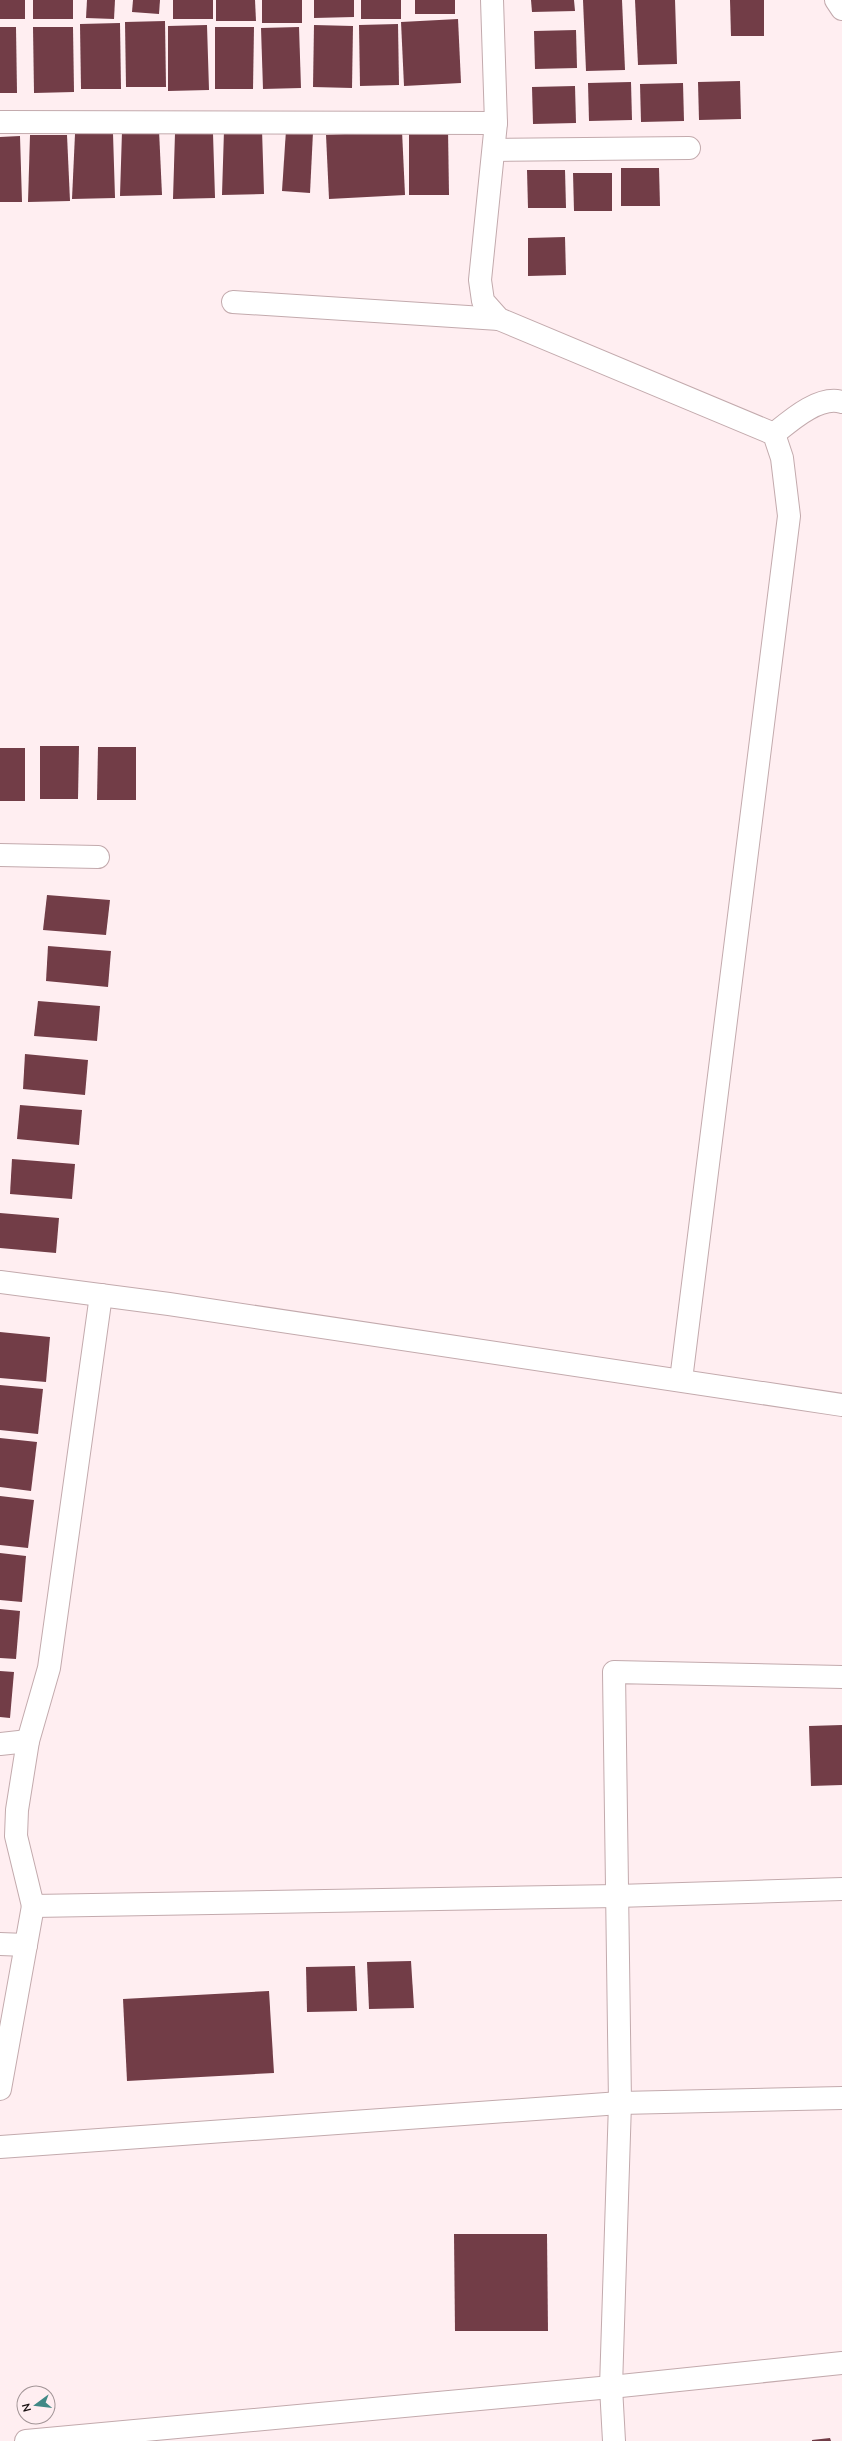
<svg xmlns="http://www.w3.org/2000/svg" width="842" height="2441" viewBox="0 0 842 2441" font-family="'Nunito Sans',sans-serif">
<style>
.building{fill:#723d47}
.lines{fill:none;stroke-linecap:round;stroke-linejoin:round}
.minor-casing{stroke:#c3aaad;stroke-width:24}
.minor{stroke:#fff;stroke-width:22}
</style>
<rect width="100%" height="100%" fill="#ffeef1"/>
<g class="building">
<rect x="0" y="0" width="25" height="19"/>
<rect x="33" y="0" width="40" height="19"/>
<path d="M87 0H115L114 19 86 18Z"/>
<path d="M133 0H160L159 14 132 12Z"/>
<rect x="173" y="0" width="40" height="19"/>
<path d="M216 0H255L256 21H216Z"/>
<rect x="262" y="0" width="40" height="23"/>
<path d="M314 0H354V17L314 18Z"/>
<rect x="361" y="0" width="40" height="19"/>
<rect x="415" y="0" width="40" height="14"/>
<path d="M531 0H574L575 11 532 12Z"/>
<path d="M583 0H622L625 70 586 71Z"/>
<path d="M635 0H675L677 64 638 65Z"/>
<path d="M730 0H764V36H731Z"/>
<path d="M458 19 461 83 404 86 401 22Z"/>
<path d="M165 21 166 87H126L125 22Z"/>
<path d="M120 23 121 89H81L80 24Z"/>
<path d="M398 24 399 85 360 86 359 25Z"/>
<path d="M207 25 209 90 168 91V26Z"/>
<path d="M314 25 353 26 352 88 313 87Z"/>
<path d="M0 27H16L17 93H0Z"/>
<path d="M33 27H73L74 92 34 93Z"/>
<path d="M215 27H254L253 89H215Z"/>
<path d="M299 27 301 88 263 89 261 28Z"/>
<path d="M576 30 577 68 535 69 534 31Z"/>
<path d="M740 81 741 119 699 120 698 82Z"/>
<path d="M631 82 632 120 589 121 588 83Z"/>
<path d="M683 83 684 121 641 122 640 84Z"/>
<path d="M575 86 576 123 533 124 532 87Z"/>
<path d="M262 129 264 194 222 195 224 130Z"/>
<path d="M448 129 449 195H409V130Z"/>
<path d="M159 130 162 195 120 196 122 131Z"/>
<path d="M286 130 313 132 310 193 282 191Z"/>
<path d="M402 131 405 195 329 199 326 135Z"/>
<path d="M113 133 115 198 72 199 75 134Z"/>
<path d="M175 133H213L215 198 173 199Z"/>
<path d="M30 135H67L70 201 28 202Z"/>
<path d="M20 136 22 202H0V137Z"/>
<path d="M621 168H659L660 206H621Z"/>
<path d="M527 170H565L566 208H528Z"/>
<path d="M573 173H612V211H574Z"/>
<path d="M565 237 566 275 528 276V238Z"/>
<path d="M40 746H79L78 799H40Z"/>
<path d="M98 747H136V800H97Z"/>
<rect x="0" y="748" width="25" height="53"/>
<path d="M47 895 110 900 106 935 43 930Z"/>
<path d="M48 946 111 951 108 987 46 981Z"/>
<path d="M38 1001 100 1006 97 1041 34 1036Z"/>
<path d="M25 1054 88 1060 85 1095 23 1089Z"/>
<path d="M20 1105 82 1110 79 1145 17 1139Z"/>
<path d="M12 1159 75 1164 72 1199 10 1194Z"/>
<path d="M0 1213 59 1218 56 1253 0 1248Z"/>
<path d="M0 1332 50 1337 46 1382 0 1378Z"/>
<path d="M0 1385 43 1389 38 1434 0 1430Z"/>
<path d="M0 1438 37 1442 31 1491 0 1487Z"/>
<path d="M0 1496 34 1500 28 1548 0 1545Z"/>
<path d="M0 1553 26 1556 22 1602 0 1600Z"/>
<path d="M0 1609 20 1611 16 1659 0 1658Z"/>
<path d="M0 1671 14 1672 10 1718 0 1717Z"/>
<path d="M842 1725V1785L811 1786 809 1726Z"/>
<path d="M411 1961 414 2008 369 2009 367 1962Z"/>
<path d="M355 1966 357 2011 307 2012 306 1967Z"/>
<path d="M269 1991 274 2073 127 2081 123 1999Z"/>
<path d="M454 2234H547L548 2331H455Z"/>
<path d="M830 2438 831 2441H812V2440Z"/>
</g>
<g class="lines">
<defs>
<g id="minor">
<path d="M492 0 496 123 480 280 483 301 499 319 774 434 782 458 789 516 681 1380"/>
<path d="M836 0 842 9"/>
<path d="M0 122 496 123"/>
<path d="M495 150 689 148"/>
<path d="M233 302 499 319"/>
<path d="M774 434C790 421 819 395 842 402"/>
<path d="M0 855 98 857"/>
<path d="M0 1282 169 1304 842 1405"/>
<path d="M101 1295 49 1668 28 1741 17 1810 16 1836 33 1906 617 1896 842 1889"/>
<path d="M0 1744 28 1741"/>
<path d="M0 1944 26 1945"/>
<path d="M0 2089 33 1906"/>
<path d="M0 2147 620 2103 842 2098"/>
<path d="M26 2441 611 2387 842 2363"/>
<path d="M614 2441 611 2387 620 2103 614 1672 842 1677"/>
</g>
</defs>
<use href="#minor" class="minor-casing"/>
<use href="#minor" class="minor"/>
</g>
<g transform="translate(36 2405) rotate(255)"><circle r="19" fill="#ffeef1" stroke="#a29597"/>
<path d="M0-3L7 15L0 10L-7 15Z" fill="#418986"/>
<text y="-6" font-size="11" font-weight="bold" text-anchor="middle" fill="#170f10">N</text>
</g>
</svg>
